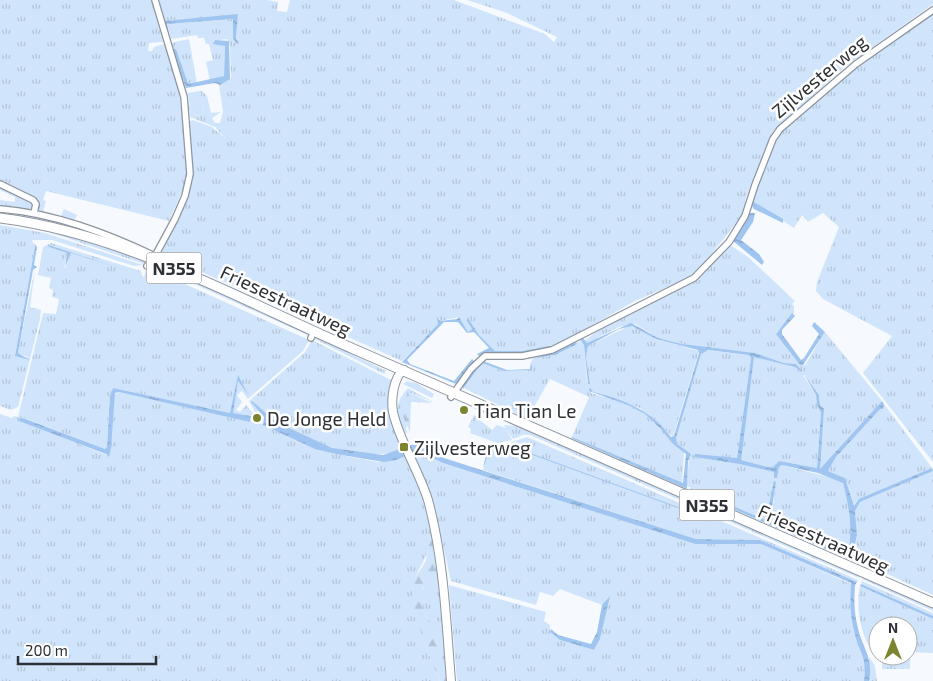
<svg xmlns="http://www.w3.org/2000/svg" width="933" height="681" viewBox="0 0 933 681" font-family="'Exo 2',sans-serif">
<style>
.grass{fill:url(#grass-tufts);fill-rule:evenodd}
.forest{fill:url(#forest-firs)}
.pitch{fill:#d0e4fb}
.water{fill:url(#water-ripples)}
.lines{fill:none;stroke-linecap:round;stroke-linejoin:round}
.stream{stroke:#9fc5f0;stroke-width:1}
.street-casing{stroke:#8d959f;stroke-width:8}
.secondary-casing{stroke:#8d959f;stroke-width:10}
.primary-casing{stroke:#8d959f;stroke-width:11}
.street{stroke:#fff;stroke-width:5.5}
.secondary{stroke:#fff;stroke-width:8}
.primary{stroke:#fff;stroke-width:9}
.poi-dot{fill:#7c8430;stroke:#fff;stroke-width:2}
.labels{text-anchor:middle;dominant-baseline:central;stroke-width:5;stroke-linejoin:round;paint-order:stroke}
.shield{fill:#fff;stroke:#6c6e71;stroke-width:1}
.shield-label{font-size:18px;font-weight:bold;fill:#2d3034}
.street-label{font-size:19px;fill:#2d3034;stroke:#fff}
.poi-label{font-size:19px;fill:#2d3034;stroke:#fff;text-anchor:start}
</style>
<defs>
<pattern id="grass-tufts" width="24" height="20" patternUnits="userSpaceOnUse" patternTransform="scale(1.25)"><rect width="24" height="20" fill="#d0e4fb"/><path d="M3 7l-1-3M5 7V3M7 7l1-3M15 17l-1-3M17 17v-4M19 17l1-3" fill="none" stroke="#b3c4d8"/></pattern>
<pattern id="forest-firs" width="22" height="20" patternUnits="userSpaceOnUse" patternTransform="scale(1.25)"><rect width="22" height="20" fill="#d0e4fb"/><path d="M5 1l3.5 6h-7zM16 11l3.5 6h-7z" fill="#b3c4d8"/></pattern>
<pattern id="water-ripples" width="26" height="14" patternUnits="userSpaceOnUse" patternTransform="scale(1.25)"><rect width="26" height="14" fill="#9fc5f0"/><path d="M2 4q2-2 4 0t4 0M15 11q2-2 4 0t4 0" fill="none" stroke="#82a0c3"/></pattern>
</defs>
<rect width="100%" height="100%" fill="#f6fafe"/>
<g class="grass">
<path d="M0 0H151L163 42 149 43 148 51H152L154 47 164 44 178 83 188 166 184 187 169 221 46 191 43 200 46 201 43 212H39L38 204 0 183Z"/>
<path d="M158 0H267L278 2 277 11 287 12 290 0H454L545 34 554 42 557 37 507 13 467 0H933V4L846 66 773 131 748 191 741 217 701 267 688 278 635 301 550 349 549 346 522 351H495L479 335 468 318 472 329 468 332 459 317 441 321 438 318V324L402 361 161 254 186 200 193 179 190 121 193 120 212 127 225 138 215 127 190 117 187 94 191 115 204 114 200 91H202L207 96 211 113 221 112 212 118 215 123H220L223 111 219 85 231 78 230 46 227 39 213 41 225 46 224 76 210 81 206 62 213 60 209 44H206L204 38H198L197 35 171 39 167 24 233 19V38L236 41 238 15 165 21Z"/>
<path d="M933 12V462L863 373 892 336 823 299 816 291 817 282 839 227 823 213 808 222 802 215 794 228 752 201 780 132 842 78Z"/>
<path d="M189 39 197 83 187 84 171 43Z"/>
<path d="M0 187 32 202V208L26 210 0 207V200L15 202V197L0 190Z"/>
<path d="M64 209 77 215 74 221 60 218Z"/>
<path d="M19 222 118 250 145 262 144 264Z"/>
<path d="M0 225 45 233 143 265 134 266 52 240H32L35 247 15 356 30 358 18 353 35 269 30 307 41 310 40 319 18 407 11 410 0 406Z"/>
<path d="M51 243 141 271 142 276 144 277 147 267 309 340 303 351 248 399 242 391 237 395 242 402 236 410 240 412 246 405 253 413 251 416 232 413 238 381 249 396 238 376 230 413 113 388 110 396 107 447 105 449 21 417 19 420 109 456 114 395 119 392 263 424 299 442 336 454 378 462 407 455C416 479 430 505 432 532 433 550 419 566 414 581 407 601 431 661 440 681H0V414L12 418 14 416 18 417 43 313 56 314 59 299 52 297 53 290 49 288 51 278 38 275 43 247ZM50 245 138 274 71 253 66 268 64 267 67 253 49 247Z"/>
<path d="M730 245 748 257 795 301 792 304 794 306V313L776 333 800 365H805L825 332 882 401 821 469 819 468 824 410 820 405 819 395 805 375H803L816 395 817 405 821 412 817 468 779 461 772 468 741 460 739 458 754 357 795 367 801 372 796 364 784 363 755 353 695 347 658 338 635 324 619 327 587 343 584 341 613 320 696 280Z"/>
<path d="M165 268 310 333V336L163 270Z"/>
<path d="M629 326 637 327 656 339 699 351 673 437 640 408 593 392 590 388 591 393C609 399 629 403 645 414 660 425 670 441 684 452L682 484 572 437 589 397 550 379 527 419 464 388 482 363 504 371 530 370 532 359 555 355 580 341 584 345 587 382 590 384 586 357 588 346Z"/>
<path d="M315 335 386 371 384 374 313 338Z"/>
<path d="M312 340 393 381 390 402 404 449C358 467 284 436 252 401L259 411 255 412 249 401 305 352Z"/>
<path d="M705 350 749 355 751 358 737 458 694 457 739 464 774 472 777 478 779 467 782 465 840 480 843 483C849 508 853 527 848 553L833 549 771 522 776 481 766 520 687 486 689 457 676 442V438L701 354Z"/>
<path d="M407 381 416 383 434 394 432 398 403 384Z"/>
<path d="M408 388 435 403 411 393 406 431 410 432 404 433C393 415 395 403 408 388Z"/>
<path d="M884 404 932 468 857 501 854 506 845 478 828 471 836 457Z"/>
<path d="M474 415 492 430 497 425 506 428 512 440 497 443 470 433 471 429 468 427Z"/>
<path d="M504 425 519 426 860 574 859 578 530 435H523L513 439Z"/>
<path d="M527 437 858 580 857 582 760 540 696 539 483 470 489 443 501 446Z"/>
<path d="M417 451 443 463 695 544H761L851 584C851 600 850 615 854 631 859 654 867 654 864 681H457L449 585 546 612 544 621 550 625V632L560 640 594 650 600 639 609 597 602 605 560 589 553 596 540 592 536 605 451 581 442 541 413 455Z"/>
<path d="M933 471V595L859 561 853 558 857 535 855 511 860 502Z"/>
<path d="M865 577 933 606V611L862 579Z"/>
<path d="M440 580 443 625 433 623C425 618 418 599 422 590 424 584 434 582 440 580Z"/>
<path d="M862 581 933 613V616L861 584Z"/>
<path d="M860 586 933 619V653L910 652V669H882V656H908V626H878L876 656C861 639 855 608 860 586Z"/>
<path d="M869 657 875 666 877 681H869Z"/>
</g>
<g class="forest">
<path d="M410 393 432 403 411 402 410 432 400 410 403 398Z"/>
<path d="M432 533 440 580 423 587C418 598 424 612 430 621L443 625 447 681H440C431 661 408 604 413 584 415 575 423 568 426 560 428 551 430 542 432 533Z"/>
</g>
<path class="pitch" d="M200 91 204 114 191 115 188 93Z"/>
<g class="water">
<path d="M238 14 236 39 239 43 237 44 233 38V19L167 24 170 40 164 21Z"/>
<path d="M215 40 229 41 230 79 220 85 215 83 186 88 172 49H176L188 84 224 76 225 46 213 44Z"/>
<path d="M752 201 783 219V223L754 209 752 206Z"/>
<path d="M749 213H755L753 222 741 240 759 254 764 262 762 265 733 241Z"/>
<path d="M34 243 37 247 34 265 37 267 33 270 18 353 30 360 15 356 35 247Z"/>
<path d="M49 245 138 274 71 253 65 268 67 253 49 247Z"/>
<path d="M792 313 795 316 782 330V334L801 360 804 358 819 334 812 326 814 322 825 332 803 365H800L776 334Z"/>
<path d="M459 317 468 332 472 329 467 321 468 318 479 335 495 351H522L549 346 550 349 529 353 488 352 479 356 477 354 489 348 474 332 467 333 458 322H444L407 360 410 364 454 381 472 359 474 361 456 384 402 362 438 324 437 318 441 321 457 319Z"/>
<path d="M631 323 658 338 682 344 755 353 784 363 796 364 802 371 801 372 795 367 754 357 741 460 772 468 779 461 817 468 821 412 817 405 816 395 804 374 819 395 820 405 824 409 820 469 882 401 884 404 883 409H880L836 457 828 471 845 478 854 506 859 499 932 468 933 471 860 502 855 511 857 535 853 554 858 563 774 527 775 524 848 553C853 527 849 508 843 483L818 473 782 465 779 467 777 478H774V472L739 464 694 457 695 454 737 458 751 358 749 355 708 350 701 354 676 438 677 444 691 454 688 461 687 489 571 438 572 437 683 483 686 454 673 444 661 429 645 414 630 406 589 391 590 388 593 392C625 400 651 410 671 437L674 436 699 353 698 350 656 339 632 326 619 329 588 346 586 357 590 384H588L584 345 580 340 583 338 587 343Z"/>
<path d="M576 342 577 344 555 355 532 359 555 352Z"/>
<path d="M483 361 507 370 530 369 531 362 532 369 530 370 504 371 482 363 463 389C463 379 475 368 483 361Z"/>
<path d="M238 375 249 396 238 381 233 413 251 416 250 422 119 392 115 393 111 448 109 457 106 454 19 421 20 417 105 449 107 447 110 396 113 388 230 413Z"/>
<path d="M252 401 276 422 332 448 383 455 414 444 444 458 696 539 760 540 857 582 855 585C854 598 854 611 857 624 861 646 874 657 869 681H864C867 654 859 654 854 631 850 615 850 600 851 583L761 544H695L443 463 417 451 396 460 384 462 336 454 315 449 263 425 264 417 251 402Z"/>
<path d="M774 481 776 482 770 520 772 526 690 490 691 488 766 520Z"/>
<path d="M861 584 933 616V619L860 586Z"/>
<path d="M610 596 600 639 594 650 560 640 550 632 551 629 558 635 591 644 597 632 602 605Z"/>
</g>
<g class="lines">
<path class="stream" d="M484 465 489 448 502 451 515 448 682 509"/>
<defs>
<g id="street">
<path d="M0 184 33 200 36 204 34 213"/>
<path d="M0 209C54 213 106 233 155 256"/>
<path d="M147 266 155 256 175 219 185 196 190 174 184 97 155 0"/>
<path d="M311 338 314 331"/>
<path d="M451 397 471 369 485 356H522L552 350 694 278 729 242 745 216 755 185 773 139 780 129 856 64 933 10"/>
</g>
<path id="secondary" d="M404 370C393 377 391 400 393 412 399 440 419 471 428 500 444 559 446 620 451 681"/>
<path id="primary" d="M0 218C127 234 240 300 356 350 548 435 741 518 933 603"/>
</defs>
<use href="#street" class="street-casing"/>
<use href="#secondary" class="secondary-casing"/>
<use href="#primary" class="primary-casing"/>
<use href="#street" class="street"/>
<use href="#secondary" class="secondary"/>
<use href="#primary" class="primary"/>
</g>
<g class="poi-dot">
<circle cx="464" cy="410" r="5"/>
<circle cx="257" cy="418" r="5"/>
<rect x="399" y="442" width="10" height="10" rx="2.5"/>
</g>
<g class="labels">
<g class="shield">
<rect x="146.5" y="252.5" width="55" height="31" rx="4"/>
<rect x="679.5" y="489.5" width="55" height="31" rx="4"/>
</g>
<g class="shield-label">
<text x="174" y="268">N355</text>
<text x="707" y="505">N355</text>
</g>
<g class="street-label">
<text transform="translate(819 76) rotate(-40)">Zijlvesterweg</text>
<text transform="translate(286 300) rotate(25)">Friesestraatweg</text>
<text transform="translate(824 538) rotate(24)">Friesestraatweg</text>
</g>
<g class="poi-label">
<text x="474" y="410">Tian Tian Le</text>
<text x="267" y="418">De Jonge Held</text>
<text x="414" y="447">Zijlvesterweg</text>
</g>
</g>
<g transform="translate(893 641)"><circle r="24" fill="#ffffff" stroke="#abacae"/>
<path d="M0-4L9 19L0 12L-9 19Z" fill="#7c8430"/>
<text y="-8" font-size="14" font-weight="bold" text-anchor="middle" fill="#2d3034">N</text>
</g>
<path d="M18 656v8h138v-8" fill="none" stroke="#2d3034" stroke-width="2.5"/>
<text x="25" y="656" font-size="15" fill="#2d3034" stroke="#ffffff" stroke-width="4" paint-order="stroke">200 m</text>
</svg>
